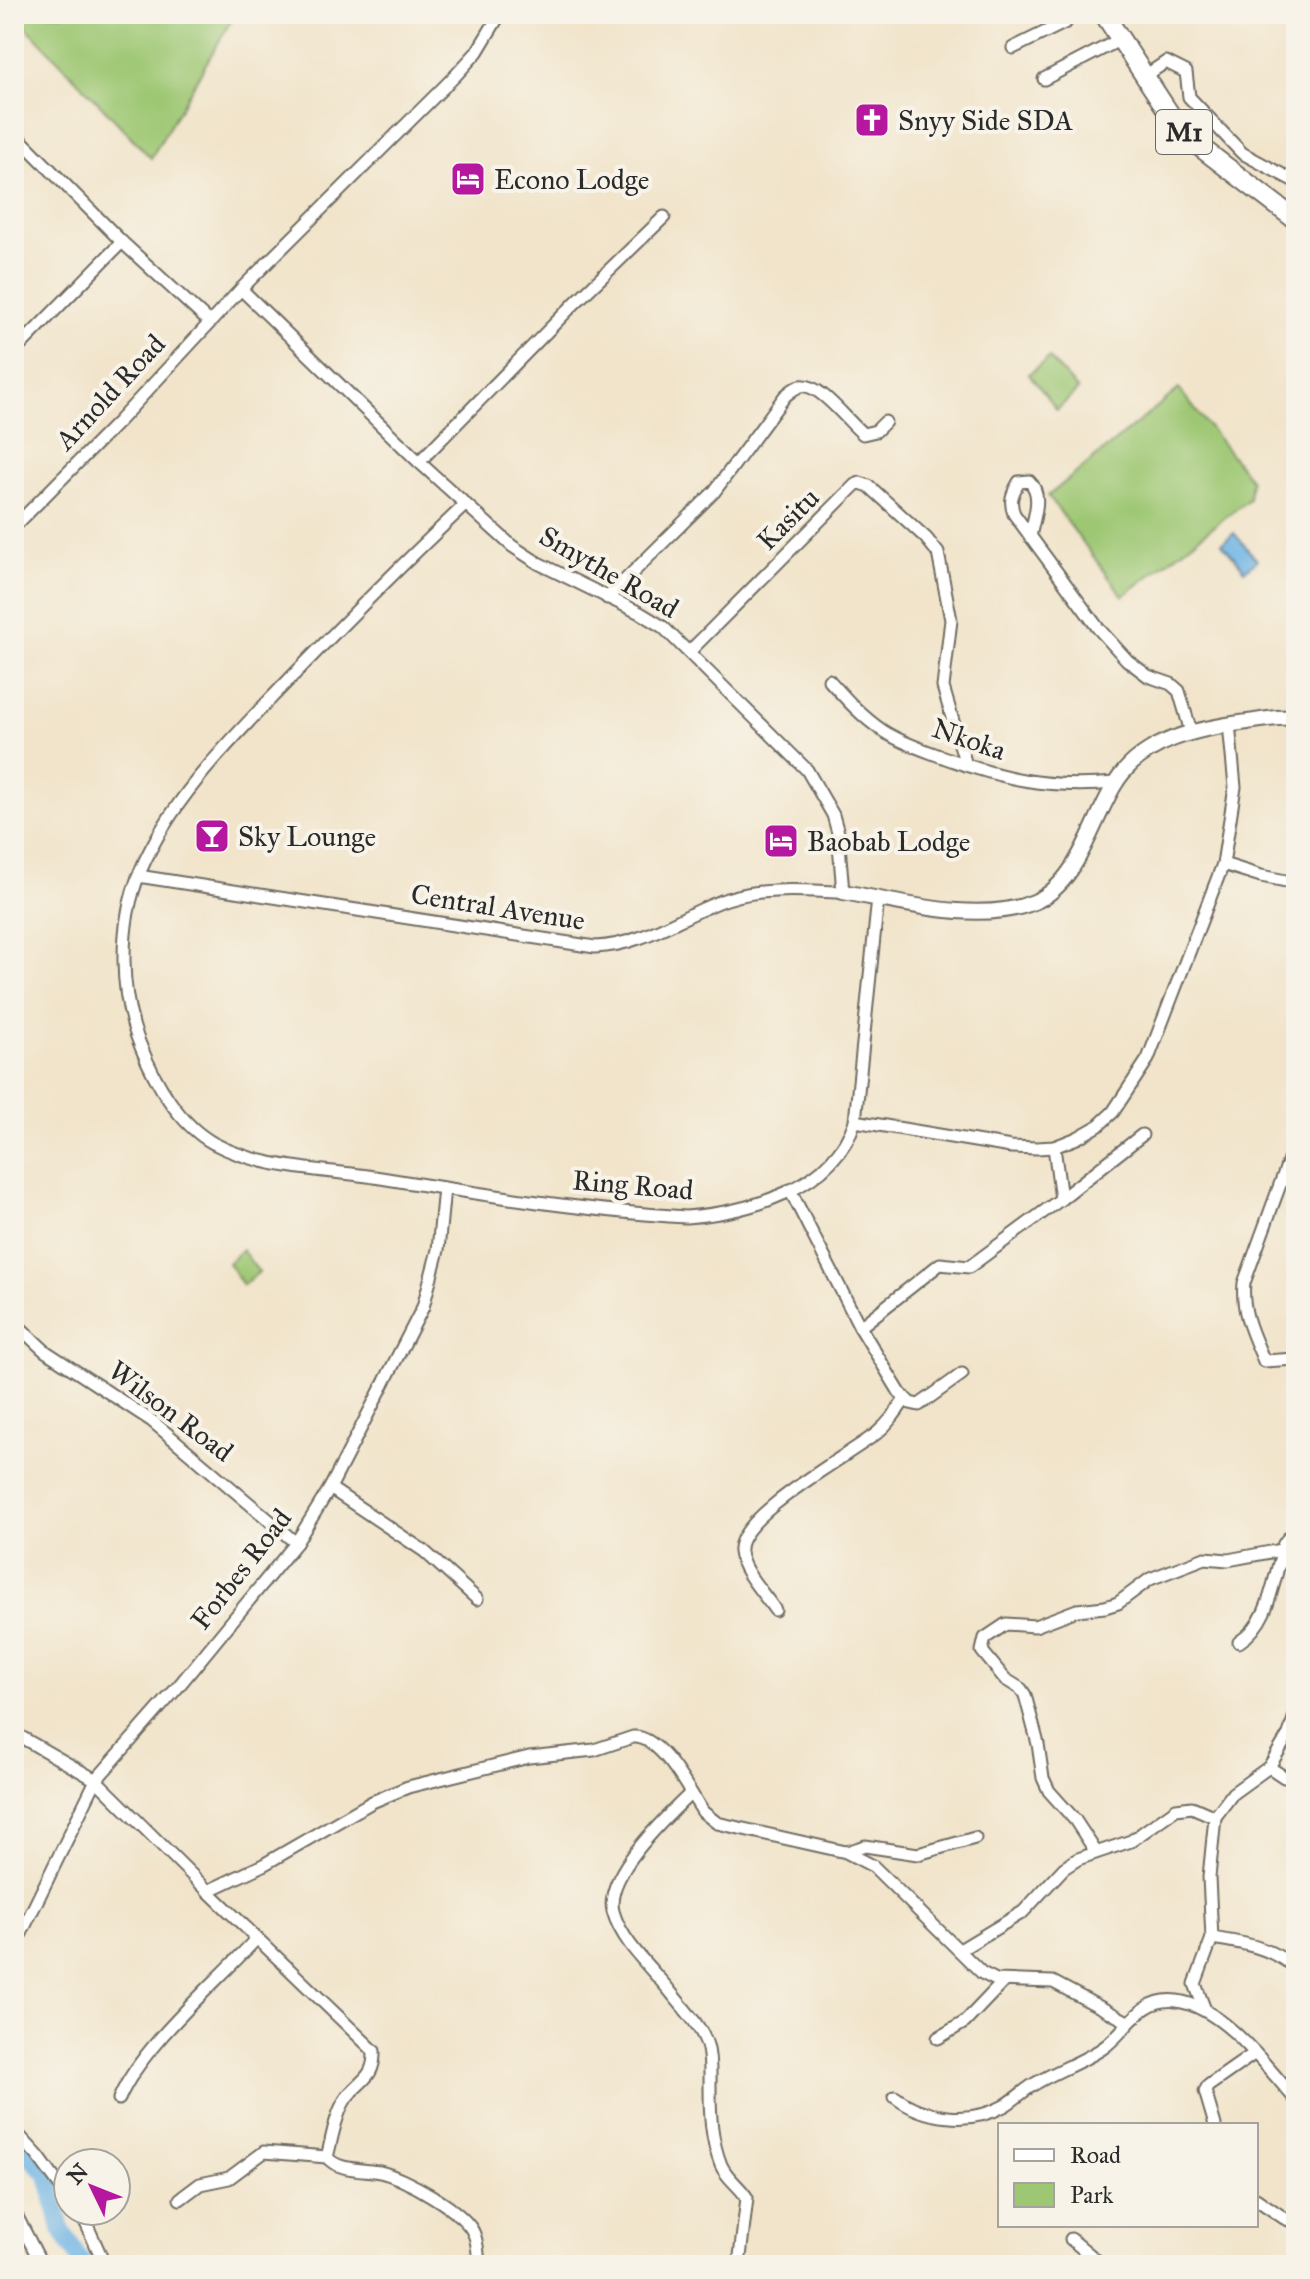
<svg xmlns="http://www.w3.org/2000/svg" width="1310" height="2279" viewBox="0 0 1310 2279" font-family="'IM FELL Great Primer',serif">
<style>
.green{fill:#9ec773;stroke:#64794f;stroke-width:2}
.water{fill:#6eb4e4;stroke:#4c7088;stroke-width:2}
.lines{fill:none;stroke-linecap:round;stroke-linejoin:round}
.river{stroke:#6eb4e4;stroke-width:18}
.minor-casing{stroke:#706c63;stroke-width:15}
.tertiary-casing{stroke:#706c63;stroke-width:18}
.trunk-casing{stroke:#706c63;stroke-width:22}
.minor{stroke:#fff;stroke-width:11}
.tertiary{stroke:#fff;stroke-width:14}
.trunk{stroke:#fff;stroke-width:18}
.labels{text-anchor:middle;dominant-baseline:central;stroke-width:8;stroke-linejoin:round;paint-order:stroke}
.shield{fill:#f7f3e8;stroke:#686764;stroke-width:2}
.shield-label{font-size:26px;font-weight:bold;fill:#2b2b2b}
.poi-label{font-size:28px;fill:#2b2b2b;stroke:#f7f3e8;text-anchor:start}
.street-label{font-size:28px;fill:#2b2b2b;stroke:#f7f3e8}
</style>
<rect width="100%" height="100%" fill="#f7f3e8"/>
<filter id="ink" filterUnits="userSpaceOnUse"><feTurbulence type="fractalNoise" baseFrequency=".0125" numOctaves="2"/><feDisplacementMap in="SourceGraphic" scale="16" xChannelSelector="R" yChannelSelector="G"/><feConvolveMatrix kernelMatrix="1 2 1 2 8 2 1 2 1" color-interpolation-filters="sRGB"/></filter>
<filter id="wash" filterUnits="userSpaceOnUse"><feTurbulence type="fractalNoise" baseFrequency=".006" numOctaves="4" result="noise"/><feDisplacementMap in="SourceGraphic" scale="32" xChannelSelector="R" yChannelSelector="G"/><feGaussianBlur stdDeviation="1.8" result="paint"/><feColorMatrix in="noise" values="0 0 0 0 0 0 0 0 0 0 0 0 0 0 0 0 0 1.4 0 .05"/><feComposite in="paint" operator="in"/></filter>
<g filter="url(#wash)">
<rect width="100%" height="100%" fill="#f1e4ca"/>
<g class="green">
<path d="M14 14H235L151 158Z"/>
<path d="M1049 358 1078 390 1057 410 1029 374Z"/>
<path d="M1179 389 1251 480 1249 499 1123 596 1048 496Z"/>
<path d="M242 1250 259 1272 243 1285 228 1263Z"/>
</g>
<path class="water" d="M1234 533 1257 560 1245 570 1222 543Z"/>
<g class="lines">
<path class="river" d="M14 2140 48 2175 61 2229 83 2265"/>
</g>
</g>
<g filter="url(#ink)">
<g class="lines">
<defs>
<g id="minor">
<path d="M1013 48 1066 22 1072 14"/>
<path d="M1145 76 1166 62 1186 72 1189 97 1242 153 1296 182"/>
<path d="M1044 79 1121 39"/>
<path d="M14 133 122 242 209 322"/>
<path d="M14 352 122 242"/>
<path d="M419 462 575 303 664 217"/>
<path d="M465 505C401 565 340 627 279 690 227 744 169 802 140 872 118 925 119 995 141 1047 155 1082 179 1124 213 1143 265 1171 330 1169 387 1179 486 1195 586 1211 686 1217 750 1212 833 1189 855 1121L878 898"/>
<path d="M14 527 119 421 241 289 456 75 477 52 500 14"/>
<path d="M1030 537C1033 519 1044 495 1029 481L1019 482C1012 494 1009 501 1014 514L1098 628 1127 660 1148 676 1171 684 1179 691 1191 732"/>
<path d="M607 598 714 492 785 396C790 392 795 387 801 386 820 383 848 422 863 434L876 431 885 422"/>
<path d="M689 652 855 485 860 483 869 486 926 538 938 553 951 620 943 687 966 765"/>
<path d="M829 680C846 699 862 717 883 731 900 742 921 749 940 756 1003 779 1047 789 1115 783"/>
<path d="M1223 864 1261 876 1296 883"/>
<path d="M138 876 595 947C645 945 681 915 727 899 764 887 805 891 843 892L838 833 833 815 807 770 663 627 640 613 538 563 512 546 419 462 241 289"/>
<path d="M855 1121 1011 1147 1037 1148 1054 1147 1077 1138 1098 1126 1113 1112 1148 1059 1223 864 1235 787 1229 724"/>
<path d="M1296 1141 1244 1283C1241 1312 1253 1335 1264 1361L1296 1359"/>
<path d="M1054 1147 1061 1199 1142 1135"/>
<path d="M790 1190 860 1327 900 1393 910 1403 919 1405 962 1374"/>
<path d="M14 1322 45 1351 152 1421 296 1543"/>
<path d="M860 1327 940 1264 969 1267 1061 1199"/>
<path d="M330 1488 424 1551 477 1599"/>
<path d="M1296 1532C1285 1539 1278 1549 1283 1561L1296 1566"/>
<path d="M775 1610C764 1593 742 1572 740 1552 735 1517 851 1454 877 1433 889 1423 897 1411 905 1399"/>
<path d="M1239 1642C1268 1624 1272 1587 1281 1556"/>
<path d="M14 1733 96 1780 208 1891 263 1865 372 1802 408 1787 529 1757 594 1750 633 1737C656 1735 680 1775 691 1793 667 1816 604 1875 613 1911 621 1941 650 1967 669 1990 682 2007 700 2024 707 2045 711 2059 710 2074 710 2087 710 2114 711 2140 721 2165 727 2179 740 2186 747 2198L739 2265"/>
<path d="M1269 1767 1289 1734 1296 1712"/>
<path d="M691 1793 703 1812 717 1823 846 1852 873 1866 982 1973 996 1980 1053 1982 1128 2022"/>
<path d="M847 1852 865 1846 918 1854 975 1838"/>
<path d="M1096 1852 1075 1820 1049 1791 1043 1778 1038 1744 1025 1695 1021 1689 1005 1679 982 1651 985 1638 1006 1624 1035 1626 1077 1610 1105 1607 1118 1603 1150 1579 1205 1558 1228 1560 1281 1550"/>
<path d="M208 1891 374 2051C375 2080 358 2080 345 2100 335 2116 332 2139 327 2157 337 2171 363 2169 380 2172 403 2177 465 2211 474 2234 478 2243 478 2255 479 2265"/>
<path d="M1212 1938C1244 1943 1270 1947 1296 1968"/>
<path d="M14 1948 96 1780 177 1688 296 1543 330 1488 423 1307 438 1250 444 1188"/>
<path d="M960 1950 1023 1912 1064 1868 1078 1859 1131 1841 1176 1809 1192 1807 1215 1817"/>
<path d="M1205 2010 1195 1984 1212 1938 1209 1877 1215 1817 1233 1793 1269 1767 1284 1777 1296 1776"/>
<path d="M938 2038 965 2022 1004 1981"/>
<path d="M895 2097C924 2119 970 2125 1004 2106 1016 2099 1026 2088 1038 2082 1059 2070 1084 2061 1103 2048 1127 2031 1141 1996 1177 2001 1223 2007 1266 2066 1296 2100"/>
<path d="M119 2099C141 2046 217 1982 257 1938"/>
<path d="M1215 2125 1205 2091 1208 2086 1255 2053"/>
<path d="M14 2130 38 2156 68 2197"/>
<path d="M180 2199 200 2184 229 2178 264 2152 327 2157"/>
<path d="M1256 2199 1284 2218 1296 2223"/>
<path d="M14 2211 42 2265"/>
<path d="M78 2211 86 2223 105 2265"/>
<path d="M1071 2239 1102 2265"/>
<path d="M1293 2265 1296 2263"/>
</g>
<path id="tertiary" d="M843 892C900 902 980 925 1034 902 1078 884 1092 821 1115 784 1142 739 1200 728 1248 722 1263 720 1280 716 1296 718"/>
<path id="trunk" d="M1104 14 1175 122 1191 140 1296 220"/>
</defs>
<use href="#minor" class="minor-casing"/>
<use href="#tertiary" class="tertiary-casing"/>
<use href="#trunk" class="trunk-casing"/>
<use href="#minor" class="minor"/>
<use href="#tertiary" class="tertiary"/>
<use href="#trunk" class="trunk"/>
</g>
</g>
<defs>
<symbol id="church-square" viewBox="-11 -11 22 22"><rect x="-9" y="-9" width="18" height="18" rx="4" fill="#b5179e" stroke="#f7f3e8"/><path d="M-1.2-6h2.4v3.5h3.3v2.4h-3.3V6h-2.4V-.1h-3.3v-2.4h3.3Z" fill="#fff"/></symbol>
<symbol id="hotel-square" viewBox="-11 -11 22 22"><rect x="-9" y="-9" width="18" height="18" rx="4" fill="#b5179e" stroke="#f7f3e8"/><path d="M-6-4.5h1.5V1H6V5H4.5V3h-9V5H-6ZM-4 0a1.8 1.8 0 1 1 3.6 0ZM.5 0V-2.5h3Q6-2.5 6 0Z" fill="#fff"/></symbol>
<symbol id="bar-square" viewBox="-11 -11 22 22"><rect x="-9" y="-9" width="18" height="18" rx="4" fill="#b5179e" stroke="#f7f3e8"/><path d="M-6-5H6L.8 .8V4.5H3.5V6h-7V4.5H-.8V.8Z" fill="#fff"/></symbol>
</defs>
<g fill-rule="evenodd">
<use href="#church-square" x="852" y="100" width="40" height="40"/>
<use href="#hotel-square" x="448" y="159" width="40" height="40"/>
<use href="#bar-square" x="192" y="816" width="40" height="40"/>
<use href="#hotel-square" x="761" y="821" width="40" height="40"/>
</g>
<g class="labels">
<rect class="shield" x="1156" y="110" width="56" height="44" rx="6"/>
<g class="shield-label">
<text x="1184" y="132">M1</text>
</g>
<g class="poi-label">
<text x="898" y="120">Snyy Side SDA</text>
<text x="494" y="179">Econo Lodge</text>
<text x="238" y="836">Sky Lounge</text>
<text x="807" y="841">Baobab Lodge</text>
</g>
<g class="street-label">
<text transform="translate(110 392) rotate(-47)">Arnold Road</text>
<text transform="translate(788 519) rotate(-45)">Kasitu</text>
<text transform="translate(609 572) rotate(30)">Smythe Road</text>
<text transform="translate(969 739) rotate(19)">Nkoka</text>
<text transform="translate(498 907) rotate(9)">Central Avenue</text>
<text transform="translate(633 1185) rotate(5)">Ring Road</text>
<text transform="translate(171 1411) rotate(37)">Wilson Road</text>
<text transform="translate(241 1569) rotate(-52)">Forbes Road</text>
</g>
</g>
<rect width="1310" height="2279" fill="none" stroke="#f7f3e8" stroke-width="48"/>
<rect x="998" y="2123" width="260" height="104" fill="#f7f3e8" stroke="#a5a39c" stroke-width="2"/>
<rect x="1014" y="2149" width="40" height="12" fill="#ffffff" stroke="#a5a39c" stroke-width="2"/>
<text x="1070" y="2163" font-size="24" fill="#2b2b2b">Road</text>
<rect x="1014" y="2183" width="40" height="24" fill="#9ec773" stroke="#a5a39c" stroke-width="2"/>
<text x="1070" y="2203" font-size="24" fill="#2b2b2b">Park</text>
<g transform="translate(92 2187) rotate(313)"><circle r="38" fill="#f7f3e8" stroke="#a5a39c" stroke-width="2"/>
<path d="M0-6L14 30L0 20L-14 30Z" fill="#b5179e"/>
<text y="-12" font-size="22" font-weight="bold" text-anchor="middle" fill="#2b2b2b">N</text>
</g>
</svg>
